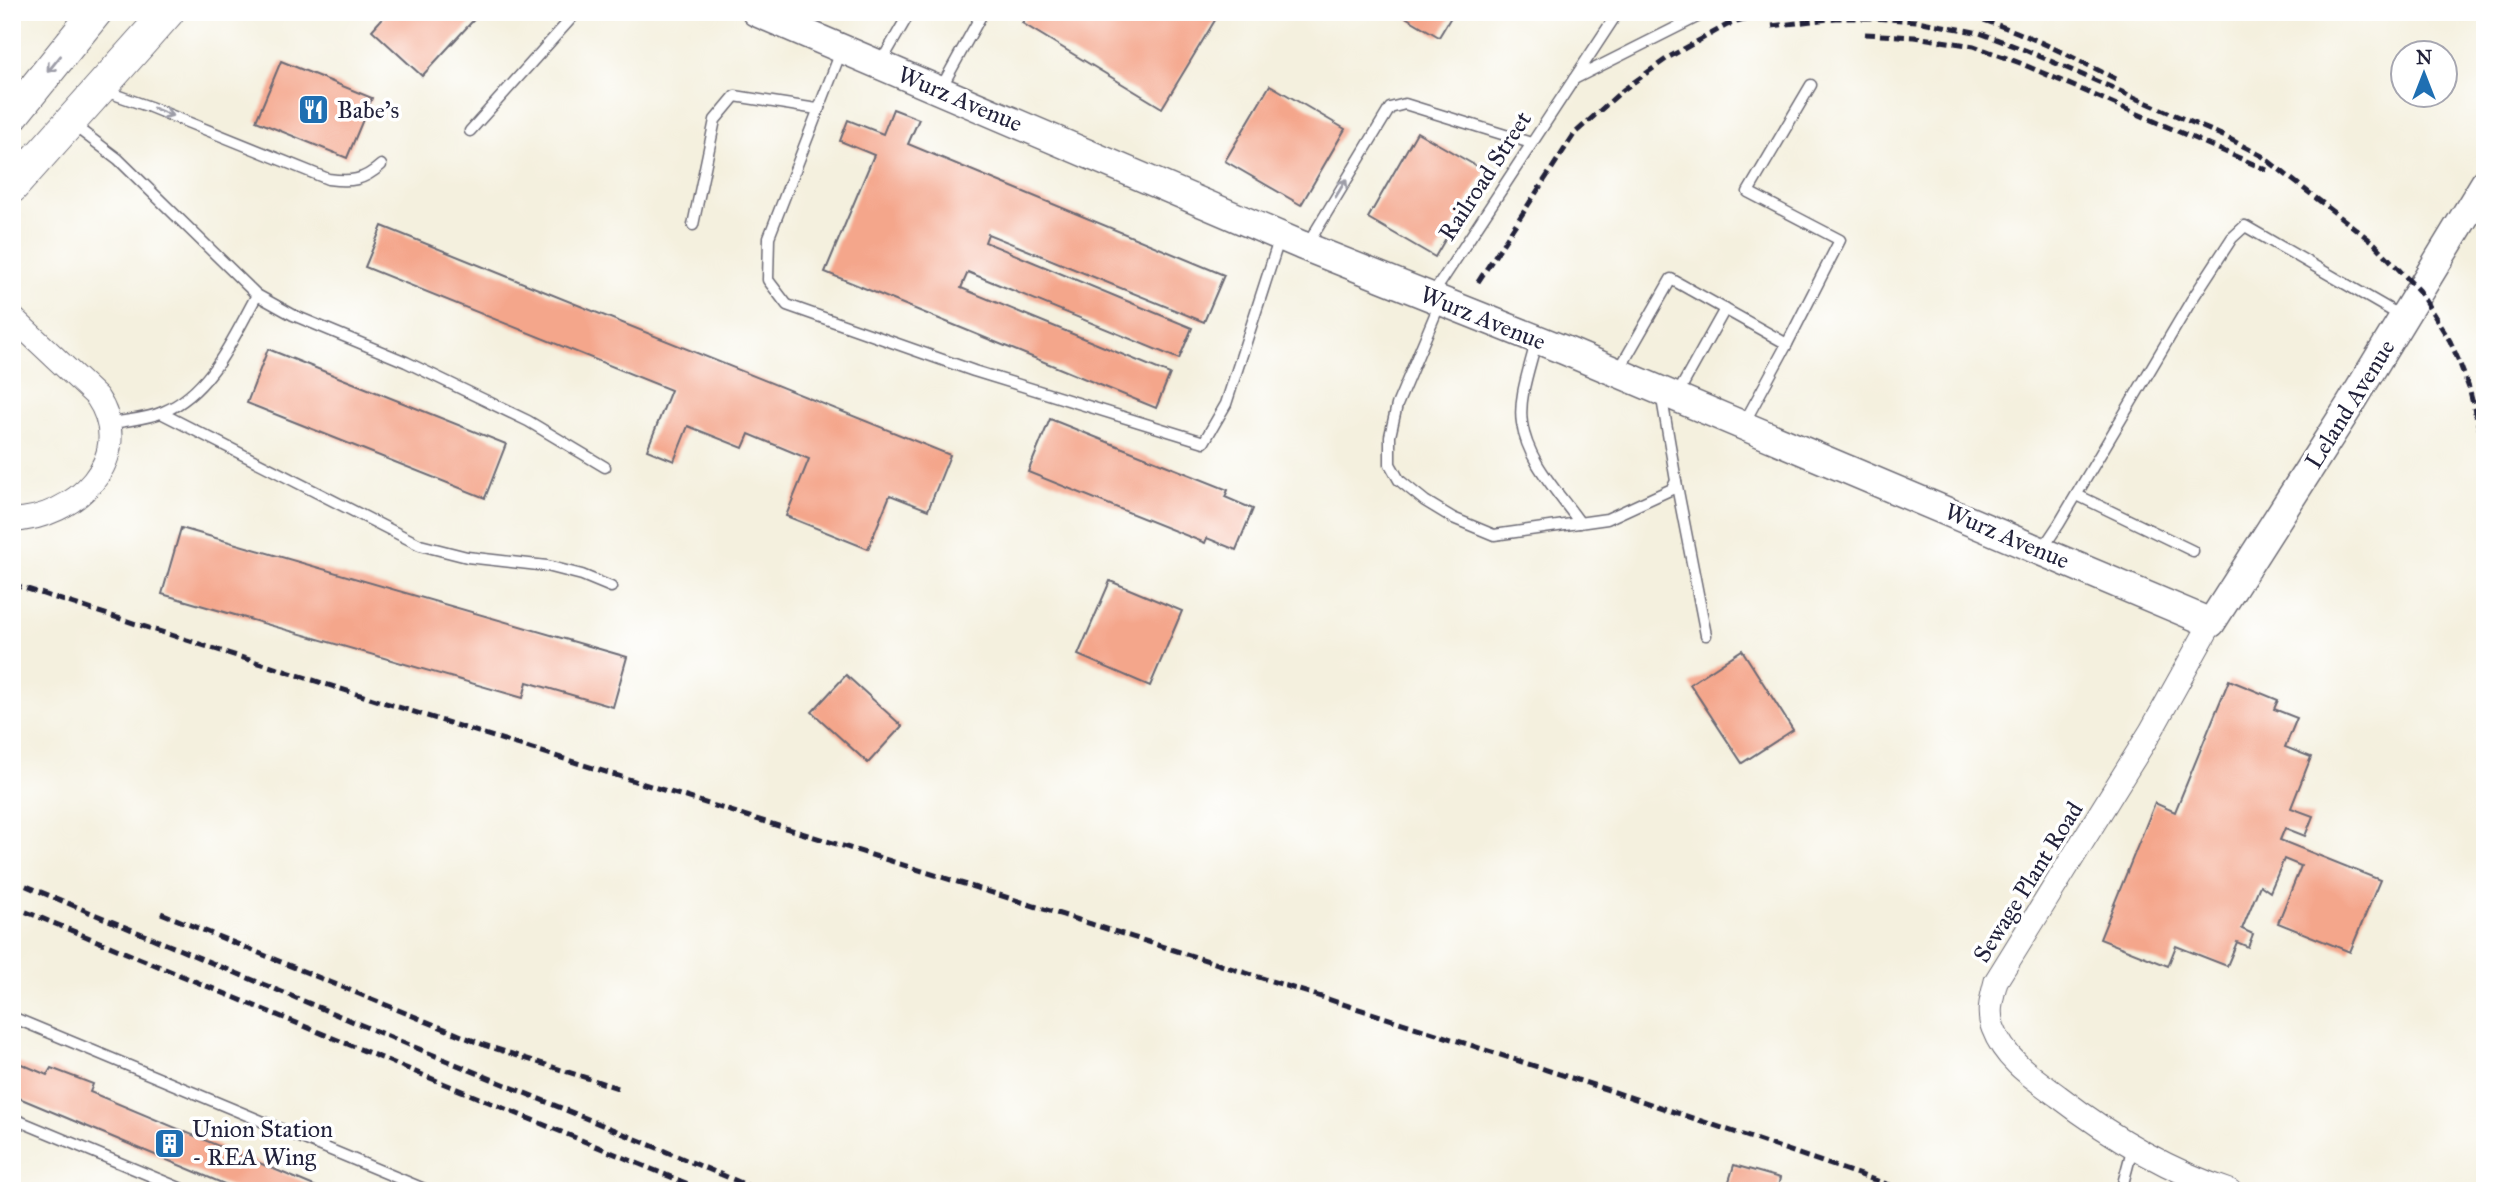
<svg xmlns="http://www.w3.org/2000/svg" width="2497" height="1203" viewBox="0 0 2497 1203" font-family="'IM FELL Great Primer',serif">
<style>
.building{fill:#f4a68b}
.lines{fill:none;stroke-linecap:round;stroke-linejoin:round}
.service-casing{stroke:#6c6a74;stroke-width:13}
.minor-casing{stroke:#6c6a74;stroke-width:25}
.tertiary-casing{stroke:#6c6a74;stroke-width:31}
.secondary-casing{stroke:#6c6a74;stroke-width:34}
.service{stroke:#fff;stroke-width:10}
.minor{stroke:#fff;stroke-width:23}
.tertiary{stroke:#fff;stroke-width:28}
.secondary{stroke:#fff;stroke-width:32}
.rail{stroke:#22223b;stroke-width:5;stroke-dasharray:10 5;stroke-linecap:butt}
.oneway{stroke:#9c9ca7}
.labels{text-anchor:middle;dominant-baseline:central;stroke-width:7;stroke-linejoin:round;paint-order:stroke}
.street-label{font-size:24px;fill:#22223b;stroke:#fff}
.poi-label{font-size:24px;fill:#22223b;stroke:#fff;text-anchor:start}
</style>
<rect width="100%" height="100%" fill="#fff"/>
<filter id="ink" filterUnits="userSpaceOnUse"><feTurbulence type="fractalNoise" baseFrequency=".0143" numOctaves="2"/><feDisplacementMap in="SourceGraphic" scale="14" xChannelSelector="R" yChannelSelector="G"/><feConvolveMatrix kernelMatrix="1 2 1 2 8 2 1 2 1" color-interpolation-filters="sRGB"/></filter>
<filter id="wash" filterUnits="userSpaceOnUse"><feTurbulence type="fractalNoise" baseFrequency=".00686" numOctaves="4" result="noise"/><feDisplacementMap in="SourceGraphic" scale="28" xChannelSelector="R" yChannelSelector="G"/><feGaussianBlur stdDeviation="1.57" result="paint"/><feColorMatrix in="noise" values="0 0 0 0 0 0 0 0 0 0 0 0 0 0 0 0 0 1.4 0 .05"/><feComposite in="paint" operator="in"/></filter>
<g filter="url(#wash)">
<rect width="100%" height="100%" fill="#f4f0de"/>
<g id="blocks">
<g class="building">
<path d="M388 12H481L422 76 372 30Z"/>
<path d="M1029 12H1220L1162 108 1022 23Z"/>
<path d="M1397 12H1454L1439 37Z"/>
<path d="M281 61 372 98 347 158 256 121Z"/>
<path d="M1270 85 1345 129 1301 205 1225 161Z"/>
<path d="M893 109 919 119 908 144 1224 275 1204 322 988 234 985 242 1192 328 1179 359 968 272 961 288 1170 374 1156 408 825 272 874 155 840 141 848 120 883 134Z"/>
<path d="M1417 132 1485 171 1435 257 1368 218Z"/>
<path d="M382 226 950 455 928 510 890 495 868 549 786 516 809 459 749 434 743 448 688 426 674 461 647 450 671 390 365 267Z"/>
<path d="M268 349 506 444 485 498 247 403Z"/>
<path d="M1050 419 1228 490 1225 497 1253 509 1236 550 1207 538 1205 543 1028 472Z"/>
<path d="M181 528 627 657 613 707 527 682 523 698 162 594Z"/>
<path d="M1110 581 1182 611 1150 686 1078 655Z"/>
<path d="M1742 650 1793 730 1742 763 1690 684Z"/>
<path d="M846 675 902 726 868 763 812 712Z"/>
<path d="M2229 680 2278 700 2274 709 2297 718 2285 747 2311 757 2291 808 2313 816 2305 836 2285 828 2280 840 2380 880 2350 952 2278 923 2301 866 2284 859 2270 892 2260 885 2242 929 2253 934 2248 947 2237 942 2227 966 2176 946 2168 966 2100 939 2155 803 2175 812Z"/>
<path d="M12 1060 47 1075 51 1068 93 1084 90 1092 326 1191H241L12 1095Z"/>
<path d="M1734 1165 1780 1178 1777 1191H1726Z"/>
</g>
</g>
</g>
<g filter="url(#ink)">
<use href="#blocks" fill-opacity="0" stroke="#6c6a74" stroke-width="2"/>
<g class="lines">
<defs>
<g id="service">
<path d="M842 49 769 237 768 280 787 305 974 371 1204 442 1226 404 1280 237"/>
<path d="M880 64 910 12"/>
<path d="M1574 79 1707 12"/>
<path d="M941 88 983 12"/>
<path d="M105 91 150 107 328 179C351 182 363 181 381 165"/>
<path d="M72 124 118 159 257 295 293 315 406 362 528 421 605 467"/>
<path d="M470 131 577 12"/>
<path d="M693 225 715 120 735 96 817 109"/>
<path d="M1306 247 1390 108 1405 104 1531 143"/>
<path d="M1433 294 1618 12"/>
<path d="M1440 303 1397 405 1390 436V464L1399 480 1425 501 1453 518 1494 535 1607 519 1672 489 1676 481 1661 393"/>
<path d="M1536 342C1530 367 1518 398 1522 423 1527 461 1559 493 1580 523"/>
<path d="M1787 344 1840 240 1748 192 1811 85"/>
<path d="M1619 370 1671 279 1787 344 1743 425"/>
<path d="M1677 395 1725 309"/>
<path d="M161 413 420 545 467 557 547 566 582 575 611 587"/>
<path d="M109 424C126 420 147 419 163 412 211 392 233 338 257 295"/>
<path d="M1676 481 1706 635"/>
<path d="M2077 495 2193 551"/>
<path d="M2041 551 2059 524 2191 301 2232 238 2245 226 2401 316"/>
<path d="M12 1017 429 1191"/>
<path d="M12 1118 187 1191"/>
<path d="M2121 1191 2133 1146"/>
</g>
<g id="minor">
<path d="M12 317 97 397C138 458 75 519 12 520"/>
<path d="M2211 623 2151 731 1996 981C1992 997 1987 1012 1993 1028 2005 1060 2032 1077 2058 1096 2110 1136 2167 1170 2230 1191"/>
</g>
<path id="tertiary" d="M756 12 1301 245 1564 350 2211 623 2350 405 2485 183"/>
<g id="secondary">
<path d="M12 116 96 12"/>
<path d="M12 187 168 12"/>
</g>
</defs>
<use href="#service" class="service-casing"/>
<use href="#minor" class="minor-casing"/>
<use href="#tertiary" class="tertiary-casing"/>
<use href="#secondary" class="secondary-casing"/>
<use href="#service" class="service"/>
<use href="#minor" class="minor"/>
<use href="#tertiary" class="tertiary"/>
<use href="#secondary" class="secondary"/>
<g class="rail">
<path d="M1955 12C2013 26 2064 53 2116 79"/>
<path d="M1772 26 1836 18H1873L1917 21 1980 33 2025 50 2228 138 2262 156 2375 244 2419 291 2450 341 2460 364 2469 388 2485 452"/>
<path d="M1865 34 1915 37 1974 46 2020 63 2267 170"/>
<path d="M1478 282 1575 133 1623 90 1669 57 1727 25 1771 12"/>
<path d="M12 584C526 750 1043 905 1556 1073 1674 1111 1790 1151 1907 1191"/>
<path d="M12 880 761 1191"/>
<path d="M12 906 705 1191"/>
<path d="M161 913 484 1045 618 1088"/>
</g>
</g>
<defs><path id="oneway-shaft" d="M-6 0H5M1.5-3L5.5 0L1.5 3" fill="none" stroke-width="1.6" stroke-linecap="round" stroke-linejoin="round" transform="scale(1.75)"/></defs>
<g class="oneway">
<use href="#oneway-shaft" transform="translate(54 64) rotate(129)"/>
<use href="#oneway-shaft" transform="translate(163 112) rotate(22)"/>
<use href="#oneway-shaft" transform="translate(1341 188) rotate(-59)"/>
</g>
</g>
<defs>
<symbol id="restaurant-square" viewBox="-11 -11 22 22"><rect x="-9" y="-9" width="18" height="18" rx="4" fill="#1f6fb2" stroke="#fff"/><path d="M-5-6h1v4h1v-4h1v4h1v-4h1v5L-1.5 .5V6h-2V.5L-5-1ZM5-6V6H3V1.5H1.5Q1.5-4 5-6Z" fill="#fff"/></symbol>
<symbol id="building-square" viewBox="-11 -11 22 22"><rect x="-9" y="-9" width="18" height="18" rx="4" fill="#1f6fb2" stroke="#fff"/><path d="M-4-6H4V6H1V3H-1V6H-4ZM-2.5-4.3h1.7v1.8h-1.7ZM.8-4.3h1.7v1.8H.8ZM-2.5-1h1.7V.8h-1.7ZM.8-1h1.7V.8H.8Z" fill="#fff"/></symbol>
</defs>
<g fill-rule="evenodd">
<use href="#restaurant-square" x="296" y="92" width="35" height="35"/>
<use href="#building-square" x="152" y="1126" width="35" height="35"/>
</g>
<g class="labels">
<g class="street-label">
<text transform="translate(960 99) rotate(23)">Wurz Avenue</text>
<text transform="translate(1485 176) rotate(-57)">Railroad Street</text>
<text transform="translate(1483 318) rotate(22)">Wurz Avenue</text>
<text transform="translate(2350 404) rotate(-58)">Leland Avenue</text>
<text transform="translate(2007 536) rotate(23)">Wurz Avenue</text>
<text transform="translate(2028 882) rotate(-58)">Sewage Plant Road</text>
</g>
<g class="poi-label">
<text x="337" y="110">Babe's</text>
<text x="192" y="1129">Union Station<tspan x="192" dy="28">- REA Wing</tspan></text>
</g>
</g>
<rect width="2497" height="1203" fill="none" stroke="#fff" stroke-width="42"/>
<g transform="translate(2424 74)"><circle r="33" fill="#ffffff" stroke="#a7a7b1" stroke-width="2"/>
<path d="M0-5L12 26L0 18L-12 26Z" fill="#1f6fb2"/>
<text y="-10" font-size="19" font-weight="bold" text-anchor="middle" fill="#22223b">N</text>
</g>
</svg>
